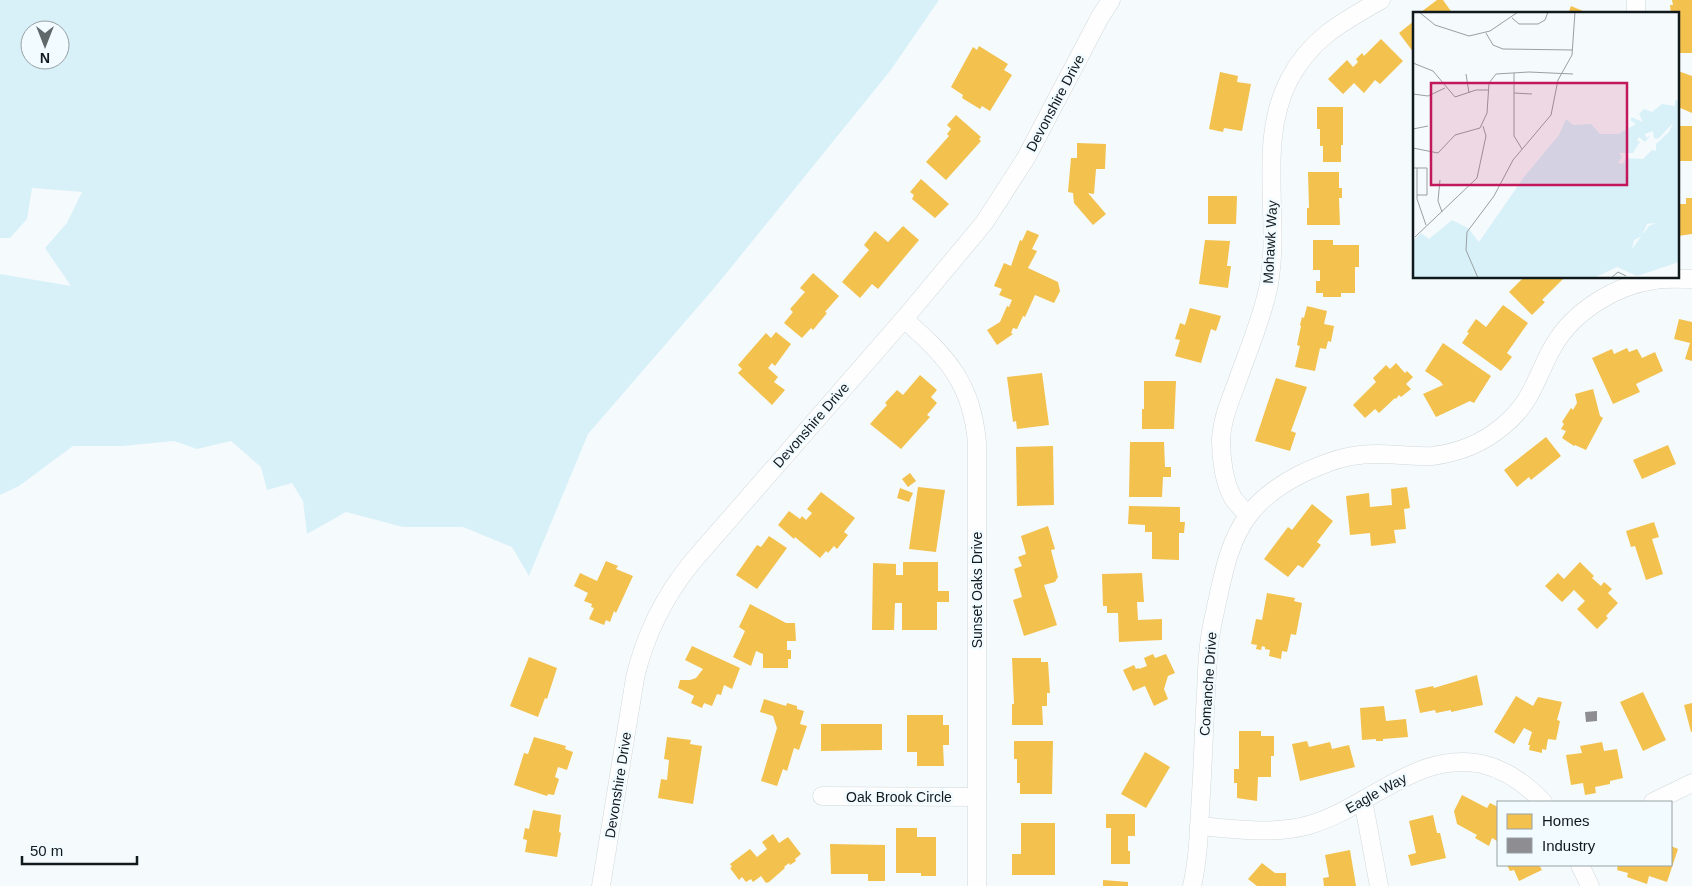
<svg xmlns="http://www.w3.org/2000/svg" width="1692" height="886" viewBox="0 0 1692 886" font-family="Helvetica,sans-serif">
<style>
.green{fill:#d8f1f9;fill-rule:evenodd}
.homes{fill:#f2c14e}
.industry{fill:#8d8d92}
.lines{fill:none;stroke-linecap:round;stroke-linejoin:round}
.street-casing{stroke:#d1d8da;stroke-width:19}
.street{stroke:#fefeff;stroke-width:18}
.labels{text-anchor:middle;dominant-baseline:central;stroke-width:5;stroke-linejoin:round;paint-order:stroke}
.street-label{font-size:14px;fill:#10191c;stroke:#f2fbff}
.inset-road{fill:none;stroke:#99a0a2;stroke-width:1}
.view{fill:#c2185b;fill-opacity:0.15;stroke:#c2185b;stroke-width:2.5}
.inset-edge{fill:none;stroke:#10191c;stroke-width:2.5}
</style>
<rect width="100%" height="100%" fill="#f5fafc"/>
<path class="green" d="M0 0H939L890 71 716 286 588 434 529 576 512 547 463 527H403L346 512 307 534 303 501 292 483 267 490 261 467 231 441 197 449 174 441 123 446H73L19 486 0 495V274L71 286 45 248 67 223 82 192 32 188 27 219 10 238H0ZM30 30H60V60H30Z"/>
<g class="homes">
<path d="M1437 0H1443L1453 14H1422L1421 12Z"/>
<path d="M1672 0H1692V53H1678V14H1671L1670 5H1673Z"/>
<path d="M1571 6 1590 14H1568Z"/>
<path d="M1414 21V53L1399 33Z"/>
<path d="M1381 39 1403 61 1380 84 1375 80 1364 93 1354 83 1343 94 1328 79 1347 60 1353 67 1358 62 1356 59 1362 53 1364 56Z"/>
<path d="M979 46 1008 64 1004 70 1012 75 990 111 982 106 980 109 962 98 963 95 951 87 973 47 977 50Z"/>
<path d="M1678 71 1692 76V113L1678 107Z"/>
<path d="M1220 72 1238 76 1237 82 1251 84 1242 131 1224 128 1223 132 1209 129Z"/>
<path d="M1317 107H1343V145H1341V162H1323V146H1320V129H1317Z"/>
<path d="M956 115 981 137 979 139 981 141 946 180 926 162 949 136 947 134 951 129 947 125Z"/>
<rect x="1678" y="126" width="14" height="35"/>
<path d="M1077 143 1106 144 1105 169H1096L1094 194 1088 193 1106 214 1093 225 1074 203 1073 193 1068 192 1071 158H1077Z"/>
<path d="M1308 172H1339V188H1342V198H1339L1340 225H1307V208H1309Z"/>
<path d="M921 179 949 204 935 218 912 199 914 195 910 192Z"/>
<path d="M1208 196H1237L1236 224H1208Z"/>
<path d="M1686 198H1692V234L1678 236V204H1686Z"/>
<path d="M903 226 919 240 878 289 872 284 860 298 842 282 869 250 864 245 875 231 888 242Z"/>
<path d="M1027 230 1039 235 1032 249 1037 251 1028 268 1058 282 1060 291 1054 303 1035 295 1025 317 1023 316 1017 329 1013 328 1011 333 1013 334 997 345 987 330 1000 322 1007 306 1009 307 1012 300 999 295 1002 289 994 286 1004 263 1011 266 1020 240 1022 241Z"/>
<path d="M1205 240 1230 241 1227 266H1231L1228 288 1199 284Z"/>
<path d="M1313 240H1333V245H1359V267H1355V293H1341V297H1323V293H1316V281H1320V270H1313Z"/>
<path d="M813 273 839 296 825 312 827 313 813 330 811 328 802 338 784 323 793 312 790 309 805 292 800 288Z"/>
<path d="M1523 278H1564L1542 300 1545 302 1532 315 1509 292Z"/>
<path d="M1503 305 1528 323 1507 353 1512 357 1501 371 1462 343 1469 333 1467 332 1476 319 1486 327Z"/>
<path d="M1307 306 1327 311 1324 324 1334 326 1331 342 1328 341 1326 349 1320 348 1315 371 1295 367 1300 346 1297 345 1301 326 1300 325 1302 317 1304 318Z"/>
<path d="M1190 308 1221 316 1216 331 1211 329 1201 363 1175 356 1180 340 1175 339 1180 323 1185 325Z"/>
<path d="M1679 319 1692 322V361L1685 359 1690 343 1674 339Z"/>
<path d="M776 332 791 344 775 366 772 363 768 368 778 377 774 382 785 390 772 405 738 373 742 369 738 365 766 333 771 338Z"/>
<path d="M1443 343 1491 376 1474 403 1470 401 1436 417 1423 394 1443 385 1440 381 1425 371Z"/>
<path d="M1627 348 1629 352 1637 349 1642 358 1655 352 1663 371 1636 384 1640 392 1613 404 1592 358 1612 349 1614 354Z"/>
<path d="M1396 363 1405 373 1407 371 1413 377 1406 384 1411 389 1401 397 1399 395 1396 399 1395 398 1379 413 1375 409 1365 418 1353 405 1376 382 1373 378 1386 365 1390 369Z"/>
<path d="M1042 373 1049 425 1017 429 1016 421 1013 422 1007 377Z"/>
<path d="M920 375 937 390 931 397 937 403 927 415 930 417 901 449 870 424 887 405 885 403 897 390 903 395Z"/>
<path d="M1276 378 1307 387 1291 431 1296 433 1290 451 1255 441Z"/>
<path d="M1144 381H1176L1174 429H1142V409H1144Z"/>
<path d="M1593 389 1600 416 1603 418 1586 450 1575 445 1574 446 1562 438 1566 431 1561 429 1564 424 1562 422 1571 408 1573 410 1577 403 1575 394Z"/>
<path d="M1546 437 1561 456 1531 480 1529 477 1517 487 1504 470Z"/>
<path d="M1130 442H1164L1165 467H1171V477H1163L1162 497H1129Z"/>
<path d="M1668 445 1676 464 1642 479 1633 460Z"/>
<path d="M1053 446 1054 505 1017 506 1016 447Z"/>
<path d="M910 473 916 481 908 487 902 479Z"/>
<path d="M918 487 945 490 936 552 909 549Z"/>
<path d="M1407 487 1410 508 1404 509 1406 529 1394 530 1396 543 1371 546 1370 533 1350 535 1346 496 1369 493 1370 507 1392 505 1391 489Z"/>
<path d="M900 488 913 493 909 502 897 498Z"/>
<path d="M821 492 855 518 844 532 848 535 837 549 834 546 828 553 826 551 820 558 795 537 794 539 778 525 789 511 800 519 802 516 806 520 812 513 807 509Z"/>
<path d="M1312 504 1333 521 1317 542 1321 545 1303 568 1298 565 1288 577 1264 559 1288 527 1292 530Z"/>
<path d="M1129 506 1180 507V522H1185L1184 533H1179V560L1152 559V532H1145V525L1128 524Z"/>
<path d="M1654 522 1659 537 1652 539 1663 574 1646 580 1635 546 1631 547 1626 531Z"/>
<path d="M1048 526 1055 549 1051 550 1058 577 1055 582 1044 585 1057 625 1024 636 1013 600 1022 597 1014 569 1022 566 1018 557 1026 554 1021 536Z"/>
<path d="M769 536 787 548 757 589 736 575 757 545 761 547Z"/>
<path d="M606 561 618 566 616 569 633 576 616 613 614 611 610 622 606 620 604 625 589 619 594 608 591 607 592 604 584 601 588 593 574 586 580 573 597 581Z"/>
<path d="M903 562H938V591H949V602H937V630H902V603H895L894 630H872L873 563 896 564V575H903Z"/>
<path d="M1580 562 1594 576 1592 578 1601 586 1604 582 1612 589 1608 593 1618 603 1606 616 1608 618 1597 629 1577 609 1585 601 1574 590 1562 602 1545 586 1558 573 1564 579Z"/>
<path d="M1142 573 1144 602H1137L1138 620 1162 619V640L1119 642 1118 613H1107V606H1103L1102 574Z"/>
<path d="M1267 593 1295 598 1294 601 1302 603 1296 635 1291 634 1287 652 1282 651 1281 659 1269 656 1270 650 1265 649V647L1262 646 1261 650 1256 649 1257 645 1251 644 1256 619 1262 620Z"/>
<path d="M750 604 786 623H795L796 641H787V650H791V659H788V668H763V654L756 651 751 666 733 657 745 631 739 627Z"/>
<path d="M692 646 740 668 732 689 724 685 721 695 717 694 712 706 704 703 702 708 691 703 694 696 678 688 680 680H690L696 678 703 669 685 660Z"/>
<path d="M1153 654 1155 658 1166 654 1175 673 1168 676 1164 689 1168 699 1154 706 1145 686 1133 691 1123 670 1134 665 1136 669 1139 668V669L1147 666 1144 658Z"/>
<path d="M529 657 557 668 547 699 545 698 538 717 510 706Z"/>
<path d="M1012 658H1041V662H1048L1050 693H1047V706H1042L1043 725H1012V704H1014Z"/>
<path d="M1477 675 1483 705 1451 712V710L1436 713 1435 710 1420 713 1415 690 1433 686 1434 688Z"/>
<path d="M1643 692 1666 740 1643 751 1620 702Z"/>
<path d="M1516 696 1533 706 1538 697 1562 702 1557 720 1560 721 1556 740 1548 739 1546 750 1542 749V753L1529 750 1530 745H1528L1532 732 1524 728 1514 744 1494 732Z"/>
<path d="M764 699 786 706 787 703 797 706V709L804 711 800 724 807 726 799 750 794 748 787 771 783 769 777 786 761 781 777 728 773 716 760 712Z"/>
<path d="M1692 703V732H1691L1684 705Z"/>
<path d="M1384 706 1386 721 1406 719 1408 737 1383 739V741H1376V739L1362 740 1360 708Z"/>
<path d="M907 715H943V725H949V745H943L944 766H917V752H907Z"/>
<path d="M821 724H882V750L821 751Z"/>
<path d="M1239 731H1261V736H1274V756H1271V777H1258L1257 801 1237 798V783H1234V769H1239Z"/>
<path d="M534 737 566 746 565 749 573 752 567 770 558 767 555 777 559 779 554 795 548 794 547 796 514 785 524 753 528 754Z"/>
<path d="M667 737 691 740 690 744 702 746 693 804 658 798 661 779 667 780 669 760 664 759Z"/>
<path d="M1014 741H1053L1052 794H1020V783H1017V759H1014Z"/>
<path d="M1307 741 1309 747 1330 742 1332 749 1349 745 1355 767 1300 781 1292 744Z"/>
<path d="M1602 742 1604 751 1617 749 1623 778 1610 781V784L1595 787 1596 793 1585 795 1583 783 1571 785 1566 755 1582 753 1580 746Z"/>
<path d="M1145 752 1170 767 1146 808 1121 794Z"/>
<path d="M1462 795 1487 808 1490 803 1498 807 1497 841 1492 838 1489 846 1475 838 1477 835 1457 824 1454 811Z"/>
<path d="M533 810 561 815 559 832 561 833 557 857 525 852 527 840 523 839 525 828 529 829Z"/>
<path d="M1106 814H1135V836H1128V851H1130V864H1111V828H1106Z"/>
<path d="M1433 815 1437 833H1440L1446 858 1411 866 1408 855 1416 853 1409 821Z"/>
<path d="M1021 823H1055V875H1012V854H1021Z"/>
<path d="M896 828H917V837H936V876H921V873H896Z"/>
<path d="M773 834 779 843 788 837 801 854 795 859 796 861 790 865 789 863 784 867 785 868 769 882 766 883 761 876 753 882 751 879 746 882 742 877 739 880 730 868 732 867 730 864 750 849 757 857 767 849 762 842Z"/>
<path d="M830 844 885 845V881H868V874H831Z"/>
<path d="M1671 846 1678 849 1667 882 1649 876 1647 884 1627 877 1628 873 1617 870 1618 865H1671Z"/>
<path d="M1350 850 1356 886H1324L1323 878 1329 877 1325 855Z"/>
<path d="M1262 863 1275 873H1286V886H1257L1248 879Z"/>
<path d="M1507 865H1539L1542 870 1519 881 1514 870 1510 871Z"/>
<path d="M1103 880 1128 882V886H1103Z"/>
</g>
<path class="industry" d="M1597 711V721L1586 722 1585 712Z"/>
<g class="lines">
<defs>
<g id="street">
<path d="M1636 0V14"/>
<path d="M904 319C947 357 972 383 977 443V886"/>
<path d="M1248 515C1243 510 1238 505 1233 498 1224 483 1221 458 1221 440 1222 419 1230 401 1237 382 1248 351 1261 321 1268 289 1282 220 1256 144 1289 80 1310 39 1342 22 1381 0"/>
<path d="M822 796 977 797"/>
<path d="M1363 800 1379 886"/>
<path d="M1653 802 1692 783"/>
<path d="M1199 826C1235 829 1274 835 1309 825 1369 808 1417 750 1482 764 1507 770 1526 784 1543 802"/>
<path d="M1580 865 1590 886"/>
<path d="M601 886 635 678C645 635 665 595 693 561L904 319 984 223 1026 158 1100 17 1111 0"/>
<path d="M1192 886C1199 856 1199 825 1201 794 1203 761 1204 727 1206 693 1207 675 1207 656 1210 638 1212 623 1216 608 1219 593 1225 566 1231 539 1248 516 1267 490 1297 474 1327 463 1342 457 1360 454 1377 454 1395 454 1414 457 1432 456 1457 453 1483 443 1503 426 1533 402 1536 376 1554 345 1574 311 1616 285 1655 280 1667 278 1680 279 1692 279"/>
</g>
</defs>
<use href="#street" class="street-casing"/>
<use href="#street" class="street"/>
</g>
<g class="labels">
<g class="street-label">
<text transform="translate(1055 103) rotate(-62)">Devonshire Drive</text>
<text transform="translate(1270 242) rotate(-87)">Mohawk Way</text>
<text transform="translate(811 425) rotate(-49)">Devonshire Drive</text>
<text transform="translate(977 590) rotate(-90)">Sunset Oaks Drive</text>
<text transform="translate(1208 684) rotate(-86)">Comanche Drive</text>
<text transform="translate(618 785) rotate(-81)">Devonshire Drive</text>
<text transform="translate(1376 793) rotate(-29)">Eagle Way</text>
<text x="899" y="797">Oak Brook Circle</text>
</g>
</g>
<g transform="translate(1413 12)">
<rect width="266" height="266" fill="#f5fafc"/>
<path d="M262 88 266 89V250L224 264 204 255 181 266H0V229L8 221 16 227 39 208 55 216 66 230 111 165 146 123 153 107 160 113 178 112 187 122H205L223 112 218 109V105L230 110 226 102 231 97 239 100 249 92 262 94ZM260 111 256 120 243 132V139L239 138 230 147 213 146 210 152 205 151 209 145 206 141H220L227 130 224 128 226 125 232 130 238 123 233 126 232 122 240 119 241 126 245 127ZM243 211 236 214 219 237 221 228 229 224 234 212Z" fill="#d8f1f9" fill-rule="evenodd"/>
<path class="inset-road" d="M6 0 22 13 56 24 77 19 105 0M99 6 106 12H125L132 8 135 0M73 21 80 33 90 37 160 38M0 51 20 59 42 85 63 78H75M101 61V124L109 137M53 62 56 81M101 81 119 82M0 82 15 84 32 76M0 117 15 114M0 136 25 141 42 123 67 116 74 101 76 71 83 62 116 60 160 62M0 156H14V183H4M4 156V187L13 213M27 168 25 189 29 200M2 225 64 166 73 124 70 114M65 266 53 238 54 220 81 184 100 148 138 103 145 68 159 43 162 0M198 266 205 260 213 264"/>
<path class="view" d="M18 71H214V173H18Z"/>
<rect width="266" height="266" class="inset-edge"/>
</g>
<rect x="1497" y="801" width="175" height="65" fill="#f2fbff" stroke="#98a1a4"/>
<rect x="1507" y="814" width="25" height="15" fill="#f2c14e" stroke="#98a1a4"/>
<text x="1542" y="826" font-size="15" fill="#10191c">Homes</text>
<rect x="1507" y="838" width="25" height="15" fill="#8d8d92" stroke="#98a1a4"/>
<text x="1542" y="851" font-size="15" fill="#10191c">Industry</text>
<g transform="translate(45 45) rotate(180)"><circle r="24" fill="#f2fbff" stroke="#98a1a4"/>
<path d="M0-4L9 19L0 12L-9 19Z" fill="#60686a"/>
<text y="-8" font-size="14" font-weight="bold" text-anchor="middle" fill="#10191c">N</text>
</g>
<path d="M22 856v8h115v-8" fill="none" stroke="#10191c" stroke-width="2.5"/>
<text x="30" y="856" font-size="15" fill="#10191c" stroke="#f2fbff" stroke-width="4" paint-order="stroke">50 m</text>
</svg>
